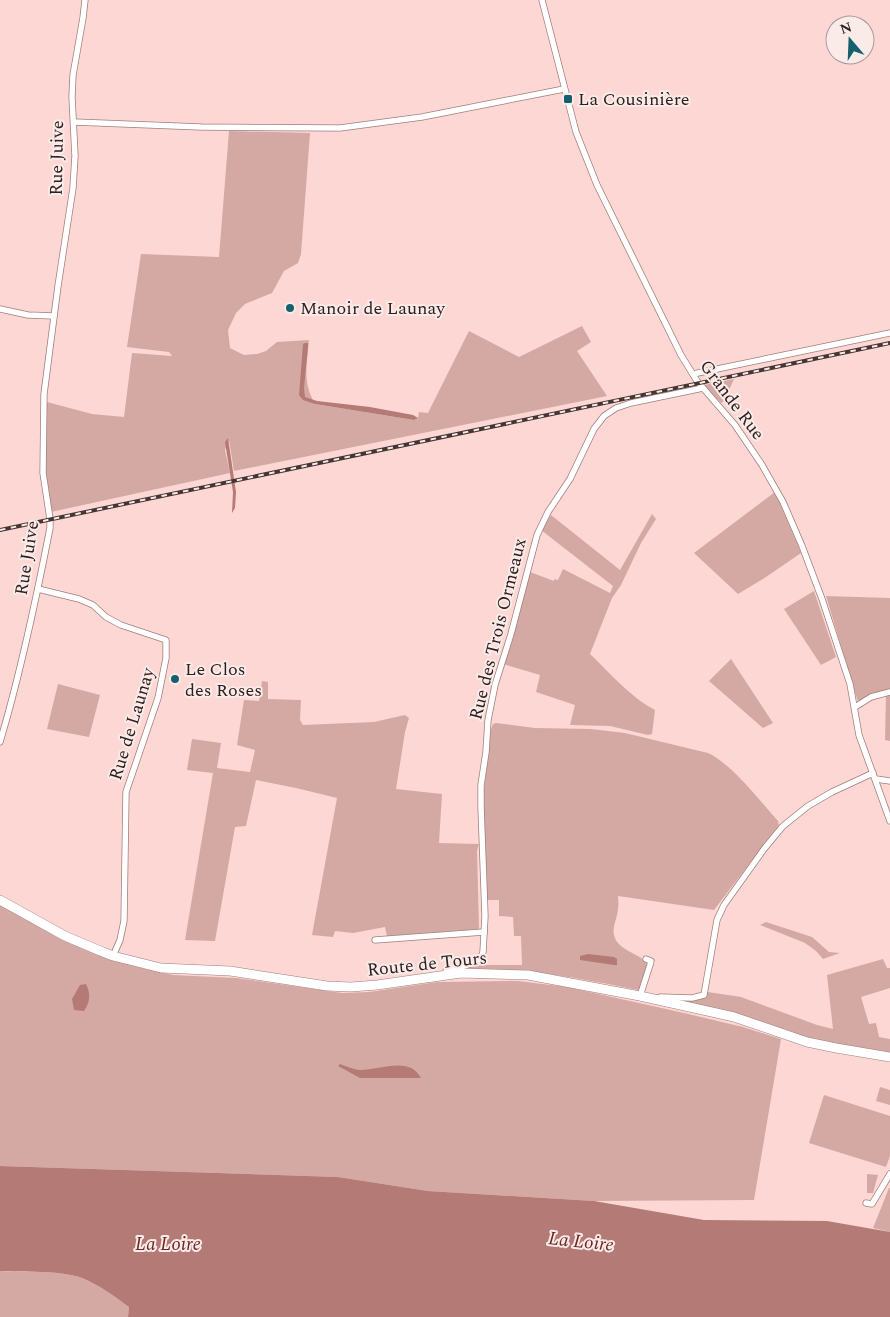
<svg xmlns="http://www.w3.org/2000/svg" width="890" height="1317" viewBox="0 0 890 1317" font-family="Spectral,serif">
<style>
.green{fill:#d4a9a4}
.water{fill:#b47a75}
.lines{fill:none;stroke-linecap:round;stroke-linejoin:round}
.minor-casing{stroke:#a07e7a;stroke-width:7}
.primary-casing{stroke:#a07e7a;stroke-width:10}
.minor{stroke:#fff;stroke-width:5.5}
.primary{stroke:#fff;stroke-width:9}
.rail-casing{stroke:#453533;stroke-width:4}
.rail{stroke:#faeae8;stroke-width:2;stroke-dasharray:5.5;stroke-linecap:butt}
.poi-dot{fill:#16606e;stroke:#faeae8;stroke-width:2}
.labels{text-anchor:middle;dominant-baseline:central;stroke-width:4;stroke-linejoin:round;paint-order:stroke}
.poi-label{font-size:18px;fill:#2e201f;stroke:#faeae8;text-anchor:start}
.street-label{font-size:18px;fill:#2e201f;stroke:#faeae8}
.water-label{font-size:19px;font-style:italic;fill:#6e2624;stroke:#faeae8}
</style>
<rect width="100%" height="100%" fill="#fdd7d3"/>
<g class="green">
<path d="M229 131 310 133 301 254 298 263 284 271 272 293 245 304 236 313 228 330 230 348 244 355 257 354 266 351 277 342 309 340C307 365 302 382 315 404L414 420 418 418 419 412 428 413 469 331 519 357 582 326 591 342 577 351 607 396 234 471 229 440 225 450 230 473 51 512 46 478 45 455 47 402 92 414 124 417 132 353 172 356 169 352 127 347 141 254 219 257Z"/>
<path d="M734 379 724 401 721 403 704 385Z"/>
<path d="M775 492 801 553 766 577 738 594 694 553Z"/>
<path d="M652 514 656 519 641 543 621 585 612 598 590 654C610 673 630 697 655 710L652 734 648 735 610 726 570 725 575 705 536 692 540 675 503 664 521 606 530 572 554 581V579L558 580 563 569 610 593 613 586 541 530 551 515 620 570Z"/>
<path d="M814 591 836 657 821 665 784 609Z"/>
<path d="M826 596 890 598V690L871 695 859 701 857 699Z"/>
<path d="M731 659 773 723 763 728 709 681Z"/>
<path d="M262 681 268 682V699L301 700 300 720 303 725 374 722 405 715 409 718 405 732 396 789 442 794 439 843 479 844 477 851 479 929 387 936 385 927 353 933 335 931 333 937 312 935 337 798 296 788 256 780 246 826 235 827 215 941 185 940 213 773 187 770 192 739 221 743 217 768 250 772 255 750 237 745 244 700 259 701Z"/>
<path d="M58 684 100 695 89 737 47 729Z"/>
<path d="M886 694H890V741L885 740Z"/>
<path d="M496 723 535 728 591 729 625 733 708 753C732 764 759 800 778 821L779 825 714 910 618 896C618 900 619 904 618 908 618 916 612 927 614 935 618 953 645 953 648 967L642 984 638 990C578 978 519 967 458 969L481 965H522L521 936H514L513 917 499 916V900H486L487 883 483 799 491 729 493 724Z"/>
<path d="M0 904 60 939 92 952 137 967 173 975 236 978 342 993 369 992 437 982 518 981 567 987 684 1013 743 1027 781 1039 754 1200 594 1201 428 1191 338 1177 0 1166Z"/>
<path d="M766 922 812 937 829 952 840 953 823 959 816 951 805 943 760 925Z"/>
<path d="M883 959 887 968H890V988L861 997 869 1024 876 1023 879 1037 890 1039V1053L817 1041 669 998 688 1000 706 997 708 992 741 997 817 1025 833 1029 827 975Z"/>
<path d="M880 1087 890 1090V1105L876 1101Z"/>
<path d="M824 1095 890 1116V1156L886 1167 809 1143Z"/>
<path d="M867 1174 878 1175 873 1193H867Z"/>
<path d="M889 1188H890V1232L873 1228Z"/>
<path d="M0 1271C24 1272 59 1270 82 1278 99 1285 114 1296 129 1307L128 1317H0Z"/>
</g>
<g class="water">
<path d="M305 343H308V347L304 388 305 397 317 401 370 407 413 415 418 418 414 420 315 404 303 400 299 395 303 344Z"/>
<path d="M228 438 236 492 235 508 232 513 233 492 225 442Z"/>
<path d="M588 954 614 957 617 959V965H614L580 960V956Z"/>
<path d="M86 984C91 994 90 1002 84 1011L74 1010 72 999 80 985Z"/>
<path d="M340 1064C346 1066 353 1069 359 1070 378 1071 409 1055 421 1078H360L338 1066Z"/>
<path d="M0 1166 338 1177 428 1191 594 1201 704 1220 827 1221 890 1232V1317H128L129 1307C114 1296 99 1285 82 1278 59 1270 24 1272 0 1271Z"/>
</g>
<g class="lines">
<defs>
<g id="minor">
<path d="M542 0 576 132 597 185 681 355 697 381 735 425 762 465 783 502 802 546 822 599 850 684 859 735 890 821"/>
<path d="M74 122 201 127 340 128 422 117 564 89"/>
<path d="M0 309 28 315 54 316"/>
<path d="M693 374 890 333"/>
<path d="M38 589 79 599 93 605 106 617 121 625 166 640V658L158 698 126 792 124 921 120 940 113 956"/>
<path d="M855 707 871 697 890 692"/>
<path d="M0 742C21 672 36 600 50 528V519L43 473 44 394 58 286 73 188 75 156 72 97 73 75 83 18 85 0"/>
<path d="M876 779 890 781"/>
<path d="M375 940 484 932"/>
<path d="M445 974 446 971 474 963 481 957 483 952 485 916 481 807V785L486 752 488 720 495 685 511 634 537 535 548 512 570 479 594 429 604 416 616 408 631 403 703 388"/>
<path d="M640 996 650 965 651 961 646 959"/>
<path d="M657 999 660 997 692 998 704 995 717 920 724 905 764 849 783 826 808 806 832 792 873 773"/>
<path d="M866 1203 872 1204 890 1174"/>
</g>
<path id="primary" d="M0 900 65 936 98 950 113 956 161 968 230 971 327 986 351 987 377 985 461 973 528 975 640 996 734 1017 807 1042 836 1048 890 1057"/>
</defs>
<use href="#minor" class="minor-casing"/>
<use href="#primary" class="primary-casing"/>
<use href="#minor" class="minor"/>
<use href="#primary" class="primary"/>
<defs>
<path id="rail" d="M0 530 890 343"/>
</defs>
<use href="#rail" class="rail-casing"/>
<use href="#rail" class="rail"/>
</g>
<g class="poi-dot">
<rect x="563" y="94" width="10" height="10" rx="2.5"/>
<circle cx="290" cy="308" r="5"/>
<circle cx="175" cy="679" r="5"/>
</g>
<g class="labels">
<g class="poi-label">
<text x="578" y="99">La Cousinière</text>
<text x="300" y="308">Manoir de Launay</text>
<text x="185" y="669">Le Clos<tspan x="185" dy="21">des Roses</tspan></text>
</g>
<g class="street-label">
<text transform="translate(57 158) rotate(-89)">Rue Juive</text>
<text transform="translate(732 400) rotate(53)">Grande Rue</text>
<text transform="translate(27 558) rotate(-81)">Rue Juive</text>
<text transform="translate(498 629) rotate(-76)">Rue des Trois Ormeaux</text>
<text transform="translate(132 724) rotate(-73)">Rue de Launay</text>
<text transform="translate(427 964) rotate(-6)">Route de Tours</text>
</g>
<g class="water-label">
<text transform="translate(581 1242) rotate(6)">La Loire</text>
<text x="168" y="1244">La Loire</text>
</g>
</g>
<g transform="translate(850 40) rotate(341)"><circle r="24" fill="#faeae8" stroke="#a89998"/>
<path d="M0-4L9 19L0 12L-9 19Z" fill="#16606e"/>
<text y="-8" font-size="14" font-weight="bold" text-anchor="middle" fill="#2e201f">N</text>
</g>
</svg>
